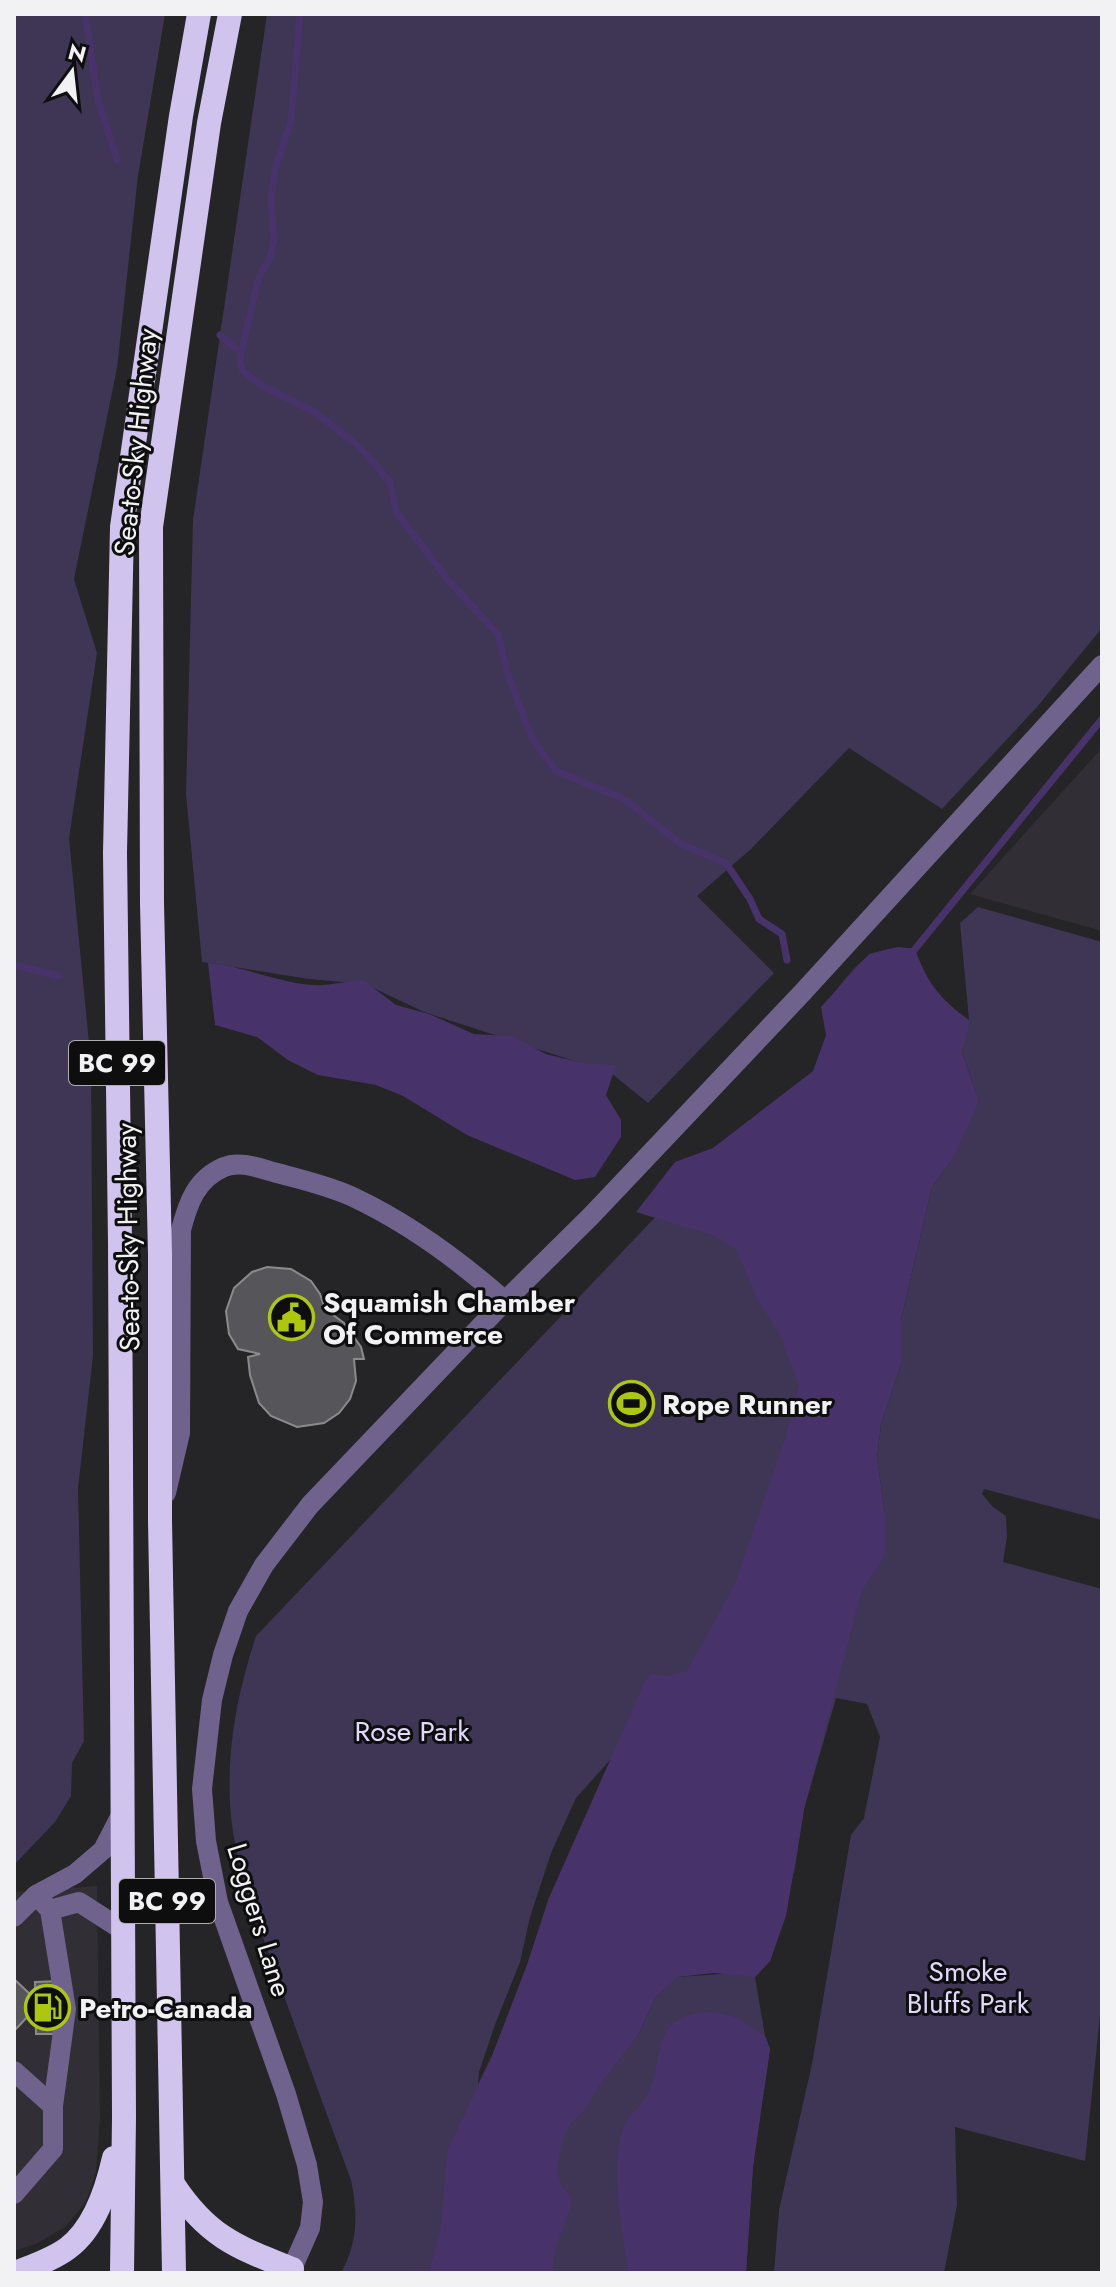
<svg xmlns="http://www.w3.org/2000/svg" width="1116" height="2287" viewBox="0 0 1116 2287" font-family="Jost,sans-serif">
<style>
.built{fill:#312e36}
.green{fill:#3f3555;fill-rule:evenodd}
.water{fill:#47336a}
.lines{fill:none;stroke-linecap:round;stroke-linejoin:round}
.stream{stroke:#47336a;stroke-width:7}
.building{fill:#565559;stroke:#8b8a8d;stroke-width:2}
.minor{stroke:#6f628d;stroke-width:20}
.highway{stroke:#d0c4ef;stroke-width:24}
.labels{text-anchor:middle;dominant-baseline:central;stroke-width:6;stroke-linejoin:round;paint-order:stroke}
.shield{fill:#0e0e0f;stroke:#aeadaf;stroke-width:2}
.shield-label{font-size:26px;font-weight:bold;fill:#f2f1f3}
.street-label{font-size:28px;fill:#f2f1f3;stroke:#0e0e0f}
.poi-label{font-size:28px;font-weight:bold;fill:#f2f1f3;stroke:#0e0e0f;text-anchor:start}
.park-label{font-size:28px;fill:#e2d8fc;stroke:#0e0e0f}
</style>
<rect width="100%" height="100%" fill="#252427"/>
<g class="built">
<path d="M1102 748V931L970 894Z"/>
<path d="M97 1886 100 2120 96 2172 86 2202 65 2227 36 2244 14 2251V1892Z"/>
</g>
<g class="green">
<path d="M14 14H165L138 176 117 368 74 579 97 653 69 838 91 1063 93 1356 78 1488 84 1741 72 1763 71 1796 55 1822 14 1865Z"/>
<path d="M267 14H1102V628L1037 707 942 809 849 748 751 849 697 896 774 973 648 1103 611 1073 424 1012 365 984 309 979 202 962 186 794 193 520Z"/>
<path d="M978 907 1102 942V1520L984 1489 982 1494 993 1507 1006 1516 1007 1537 1003 1562 1102 1589V1996L1085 2161 955 2127 957 2205 944 2273H774L779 2210 812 2064 851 1835 864 1818 880 1737 867 1704 836 1698 804 1809 795 1868 770 1961 755 1977 765 2036 770 2049 753 2166 746 2273H486L524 2172 639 2034 655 1998 676 1977 722 1974 847 1645 862 1590 885 1556V1514L877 1458 881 1424 901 1364V1320L932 1187 951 1161 976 1092 962 1052 828 1000C856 967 867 943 915 949 927 983 939 999 969 1020L960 923Z"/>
<path d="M664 1208 746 1249 815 1381 784 1481 453 2273H341C358 2242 358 2214 351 2180 326 2113 302 2046 278 1979 258 1922 233 1864 230 1803 227 1745 238 1691 256 1636ZM611 1759 549 1898 527 1965 492 2056 478 2084 479 2072 496 2022 520 1962 530 1917 551 1853 576 1798Z"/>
</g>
<g class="water">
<path d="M898 947 915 949C927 983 940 999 970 1021L962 1052 979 1101 954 1157 932 1187 901 1320V1364L881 1424 877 1457 885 1514V1556L862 1591 804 1809 786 1916 770 1961 755 1977 713 1973 677 1977 655 1998 639 2034 599 2085 587 2107 570 2124 562 2142 557 2169 561 2186 572 2198C569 2223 550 2248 554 2273H429L441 2228 447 2152 492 2056 527 1965 549 1898 646 1679 652 1674 667 1676 687 1671 734 1586 785 1439 799 1385 779 1333 756 1297 736 1249 712 1235 636 1212 675 1162 713 1148 813 1071 826 1035 821 1007 869 954Z"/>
<path d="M208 963C243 966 276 982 312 985 329 986 347 981 363 980L396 1005 429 1014 474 1034 512 1036 546 1054 582 1063 616 1065 606 1095 621 1120V1137L595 1177 575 1180 467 1135 403 1096 376 1085 318 1075 288 1060 257 1037 215 1025Z"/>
<path d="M714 2012 735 2017 765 2036 770 2049 753 2166 746 2273H629C622 2234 611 2171 622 2132 626 2115 643 2106 649 2092 666 2049 649 2015 714 2012Z"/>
</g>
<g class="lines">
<g class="stream">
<path d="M85 14 98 100 117 160"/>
<path d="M300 14 291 121 275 168 271 199 274 241 270 258 259 277 241 353 240 363 243 371 259 384 315 412 361 448 390 482 396 512 448 580 498 634 507 672 532 738 556 771 624 799 681 844 726 863 750 899 759 919 782 934 787 960"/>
<path d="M220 335 241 353"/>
<path d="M911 954 1102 719"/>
<path d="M14 965 58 976"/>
</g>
</g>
<g class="building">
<path d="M267 1267 291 1269 311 1281 320 1294 325 1309 344 1323 361 1347 364 1359H354L356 1381 350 1399 339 1413 324 1423 297 1427 271 1416 259 1403 250 1375 248 1357 260 1354 238 1349 229 1334 226 1311 234 1288 252 1272Z"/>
<path d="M14 1979 32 1996V2012L14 2031Z"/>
<path d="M59 1981 60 2034H36L35 1982Z"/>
</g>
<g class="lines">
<g class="minor">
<path d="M166 1493 180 1433 181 1230C188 1203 196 1179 224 1167 241 1160 261 1169 277 1173 303 1180 329 1186 353 1197 408 1223 460 1261 505 1301"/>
<path d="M36 1895 75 1874 103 1850 121 1815"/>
<path d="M50 1910 79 1902 121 1929"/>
<path d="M14 1917 36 1895 50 1910 66 2009 53 2106V2149L14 2194"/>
<path d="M14 2071 53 2106"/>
<path d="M290 2273 310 2228 313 2202 307 2165 286 2094 218 1902 206 1841 202 1789 212 1700 223 1655 238 1611 264 1565 310 1505 505 1301 591 1216 803 992 1102 665"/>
</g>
<g class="highway">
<path d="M173 2184C207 2236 236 2247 292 2269L289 2273"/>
<path d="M15 2273C32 2266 52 2260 68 2248 95 2228 107 2189 114 2158"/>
<path d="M122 2273 124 2117 120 1243 115 853 122 527 181 116 199 14"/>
<path d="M174 2273 160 1521V1254L152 903 151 527 209 123 230 14"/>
</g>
</g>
<defs>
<symbol id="civic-ring" viewBox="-11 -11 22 22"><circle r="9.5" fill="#0e0e0f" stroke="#adc60e" stroke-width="1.5"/><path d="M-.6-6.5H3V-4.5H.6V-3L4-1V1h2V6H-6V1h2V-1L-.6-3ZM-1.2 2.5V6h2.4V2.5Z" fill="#adc60e"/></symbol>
<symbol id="stadium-ring" viewBox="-11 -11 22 22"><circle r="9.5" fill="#0e0e0f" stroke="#adc60e" stroke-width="1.5"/><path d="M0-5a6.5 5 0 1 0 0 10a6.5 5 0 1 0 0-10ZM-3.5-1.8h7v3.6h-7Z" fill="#adc60e"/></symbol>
<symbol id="fuel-ring" viewBox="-11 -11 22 22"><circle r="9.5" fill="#0e0e0f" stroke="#adc60e" stroke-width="1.5"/><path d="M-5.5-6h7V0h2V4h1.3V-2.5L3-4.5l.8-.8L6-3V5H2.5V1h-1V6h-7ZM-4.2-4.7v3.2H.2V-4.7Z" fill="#adc60e"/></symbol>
</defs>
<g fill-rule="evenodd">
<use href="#civic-ring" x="266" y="1292" width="51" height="51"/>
<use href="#stadium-ring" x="606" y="1378" width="51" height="51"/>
<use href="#fuel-ring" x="22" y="1982" width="51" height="51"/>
</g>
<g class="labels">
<g class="shield">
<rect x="69" y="1041" width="96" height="44" rx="6"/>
<rect x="119" y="1879" width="96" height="44" rx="6"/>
</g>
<g class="shield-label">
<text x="117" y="1063">BC 99</text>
<text x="167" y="1901">BC 99</text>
</g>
<g class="street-label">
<text transform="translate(136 442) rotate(-84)">Sea-to-Sky Highway</text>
<text transform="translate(128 1237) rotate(-91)">Sea-to-Sky Highway</text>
<text transform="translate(259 1920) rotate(73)">Loggers Lane</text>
</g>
<g class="poi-label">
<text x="323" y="1302">Squamish Chamber<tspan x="323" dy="32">Of Commerce</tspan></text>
<text x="662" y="1404">Rope Runner</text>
<text x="79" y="2008">Petro-Canada</text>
</g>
<g class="park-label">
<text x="412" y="1731">Rose Park</text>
<text x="968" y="1971">Smoke<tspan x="968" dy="32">Bluffs Park</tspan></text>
</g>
</g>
<rect width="1116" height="2287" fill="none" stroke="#f2f1f3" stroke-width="32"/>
<g transform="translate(72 72) rotate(15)" stroke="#0e0e0f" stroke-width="6" paint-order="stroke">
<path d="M0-6L14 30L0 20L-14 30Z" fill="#f2f1f3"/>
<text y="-12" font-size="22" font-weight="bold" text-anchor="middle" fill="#f2f1f3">N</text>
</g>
</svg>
